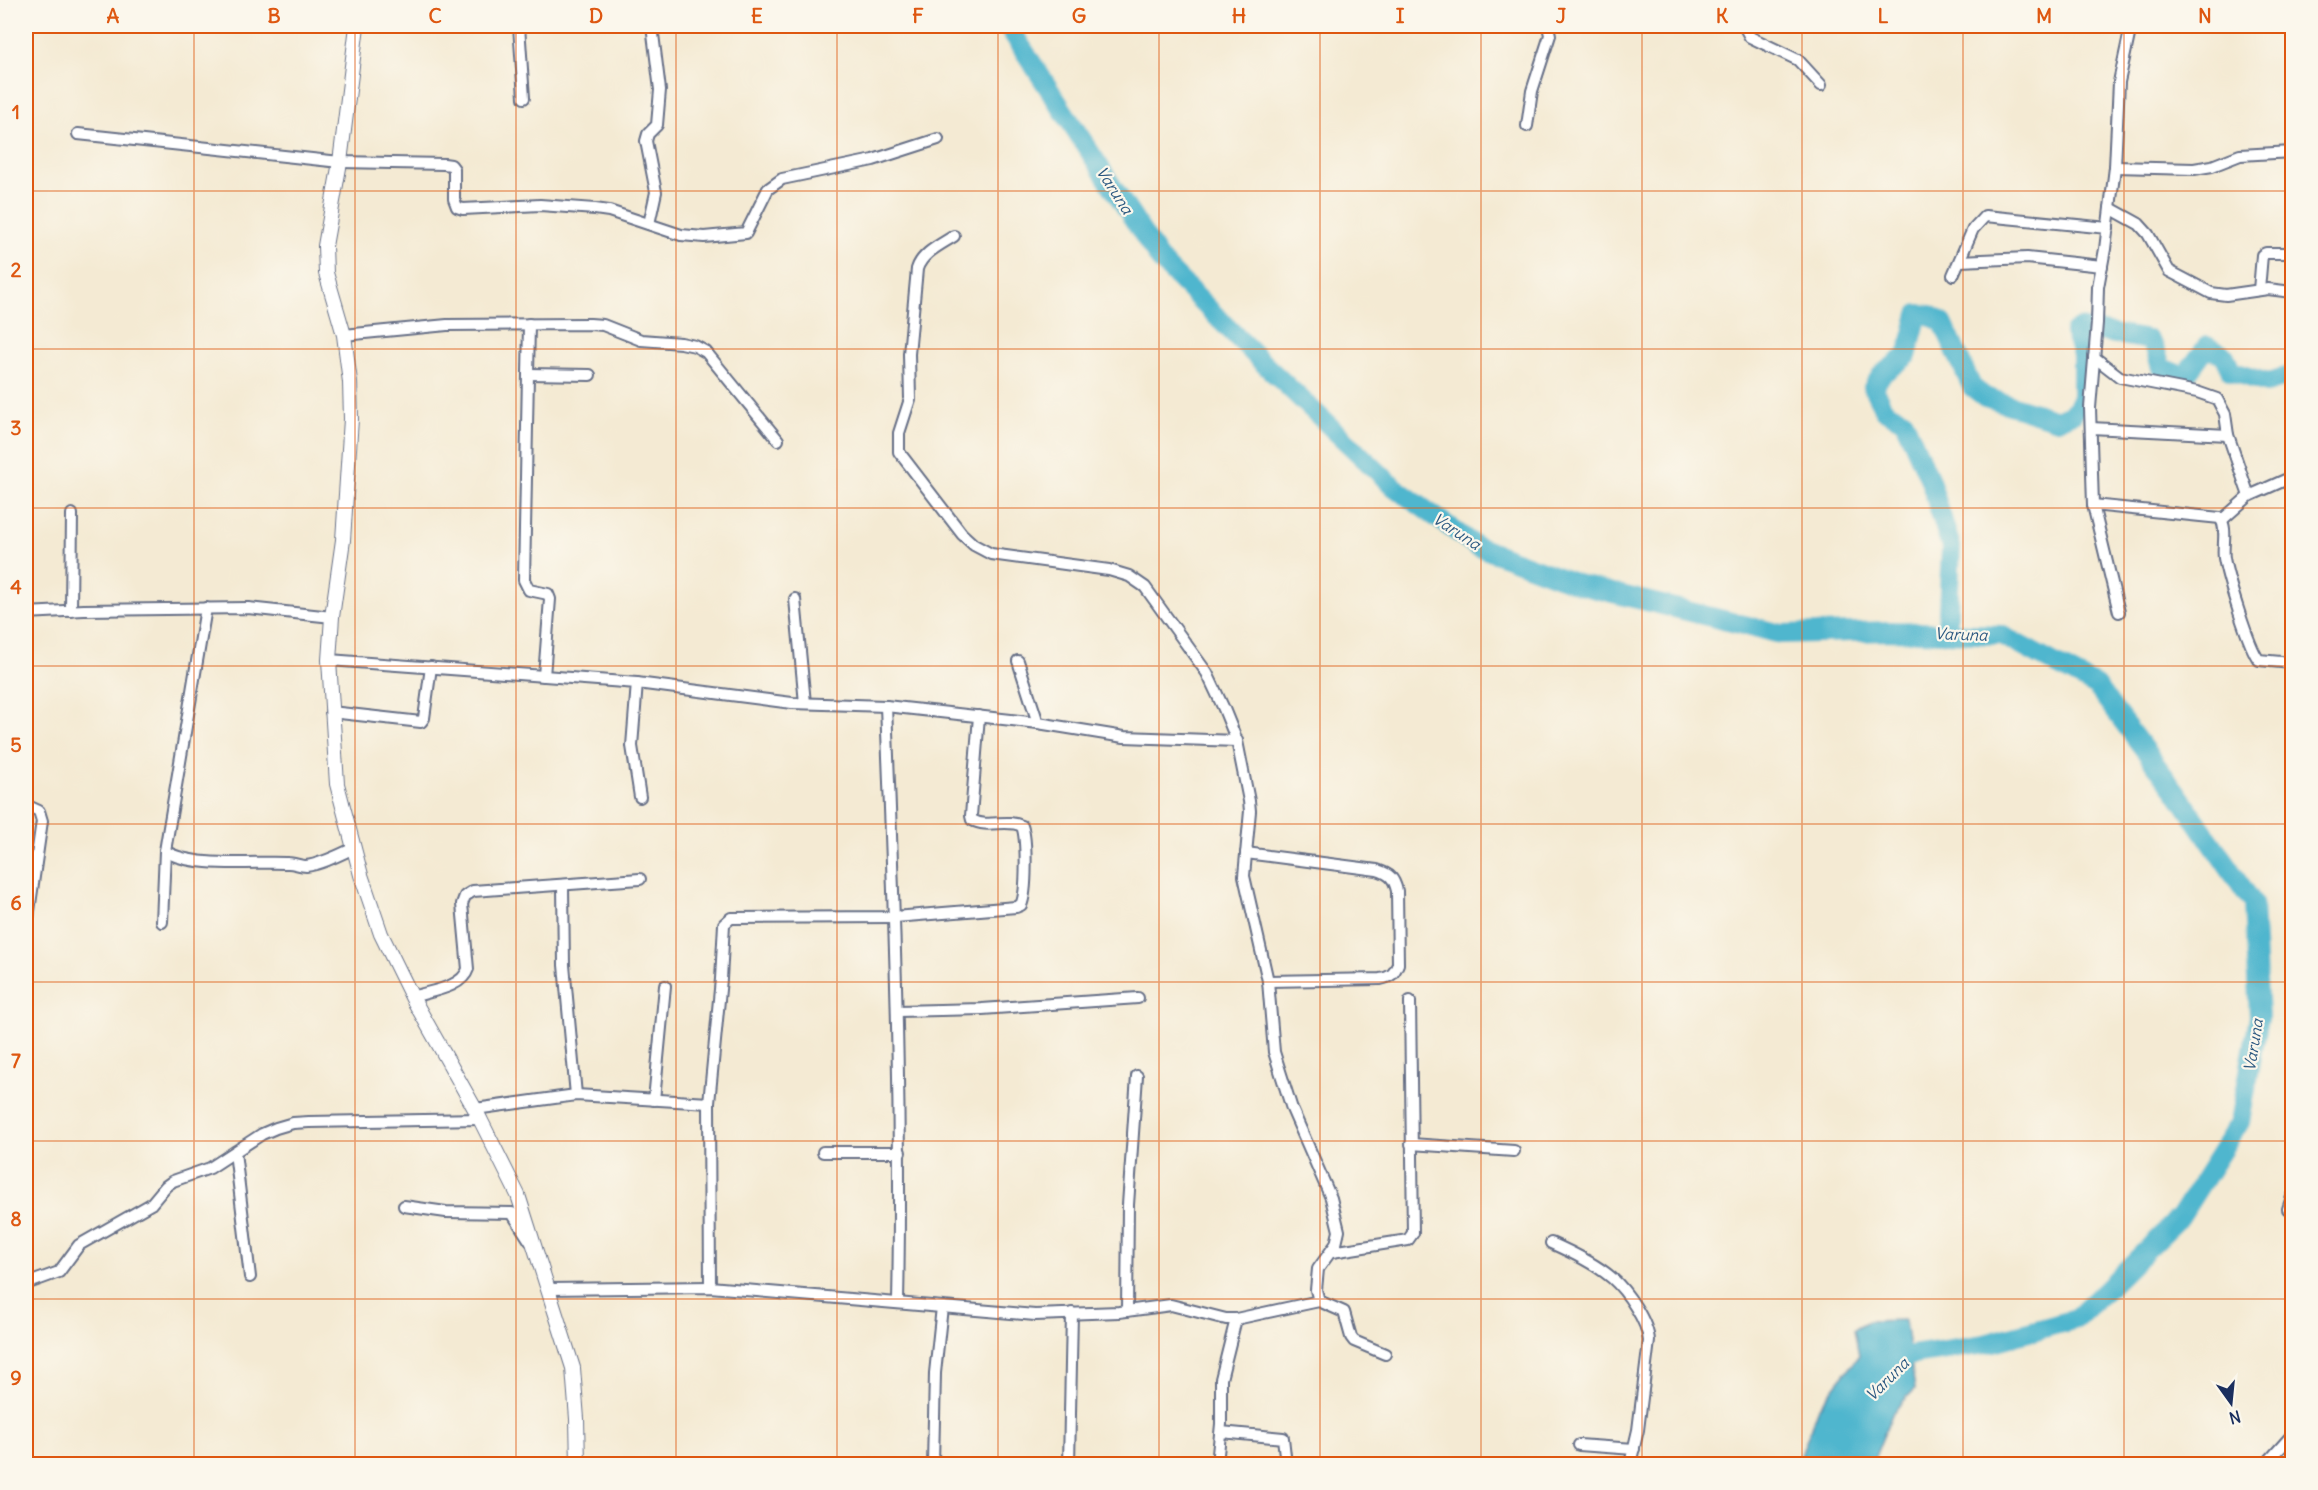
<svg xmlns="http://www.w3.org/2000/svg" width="2318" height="1490" viewBox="0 0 2318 1490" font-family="Delius,sans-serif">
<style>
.water{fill:#50b6ce;stroke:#367296;stroke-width:1.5}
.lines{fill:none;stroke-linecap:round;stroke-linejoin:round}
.river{stroke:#50b6ce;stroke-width:20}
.street-casing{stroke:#677087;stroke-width:14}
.secondary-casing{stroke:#677087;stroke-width:16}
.street{stroke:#fff;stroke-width:10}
.secondary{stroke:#fff;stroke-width:14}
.grid{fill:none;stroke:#de5710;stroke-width:1.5;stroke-opacity:0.55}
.labels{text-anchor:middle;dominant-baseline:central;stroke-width:4.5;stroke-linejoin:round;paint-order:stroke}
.water-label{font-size:16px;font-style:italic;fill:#2b5880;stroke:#fbf7ec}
.neatline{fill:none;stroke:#de5710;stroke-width:2}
.grid-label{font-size:20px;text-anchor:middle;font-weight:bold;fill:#de5710}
</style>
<rect width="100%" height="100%" fill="#fbf7ec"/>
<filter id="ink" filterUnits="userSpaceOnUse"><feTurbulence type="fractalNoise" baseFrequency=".0167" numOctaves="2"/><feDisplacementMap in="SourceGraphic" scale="12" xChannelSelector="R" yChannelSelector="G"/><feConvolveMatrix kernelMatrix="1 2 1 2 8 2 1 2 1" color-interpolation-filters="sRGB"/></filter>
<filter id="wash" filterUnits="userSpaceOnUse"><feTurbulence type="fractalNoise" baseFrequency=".008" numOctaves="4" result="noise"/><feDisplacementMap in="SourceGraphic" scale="24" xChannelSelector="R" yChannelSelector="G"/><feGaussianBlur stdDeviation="1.35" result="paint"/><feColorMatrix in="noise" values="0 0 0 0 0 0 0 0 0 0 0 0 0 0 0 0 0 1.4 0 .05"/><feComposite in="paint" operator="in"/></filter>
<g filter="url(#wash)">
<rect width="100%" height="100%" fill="#f4ead3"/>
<path class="water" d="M1905 1320 1915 1389 1893 1412 1872 1464H1798L1817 1410 1859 1355 1854 1329 1868 1321Z"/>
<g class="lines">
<g class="river">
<path d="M1008 26 1160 260 1262 362 1394 487 1476 546 1580 585 1781 634 1891 631 2001 635 2096 686 2175 790 2253 903 2259 1017 2240 1122 2180 1217 2076 1319 1985 1344 1906 1356 1891 1372"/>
<path d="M1947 633 1951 547 1930 480 1904 421 1884 410 1873 388 1882 374 1907 356 1918 314 1930 315 1943 323 1972 387 1985 397 2057 420 2073 413 2082 398V354L2074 332 2080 328 2149 340 2156 351 2161 368 2185 376 2207 346 2225 356 2231 371 2267 383 2292 375"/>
</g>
</g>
</g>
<g filter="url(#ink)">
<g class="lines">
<defs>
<g id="street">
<path d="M519 26 524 98"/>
<path d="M1744 26 1750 37 1798 60 1821 85"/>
<path d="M1527 126 1532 91 1550 35 1548 26"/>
<path d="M78 134 340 162 444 164 451 165 454 169V199L457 207 463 209 540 205 595 209 609 211 681 235 704 237 746 233 768 189 782 179 873 160 938 139"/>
<path d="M2115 167 2194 169 2212 166 2240 155 2292 152"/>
<path d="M2110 208 2139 224 2148 234 2169 271 2211 293 2226 295 2268 289 2292 292"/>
<path d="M649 224 656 192 646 141 648 134 657 125 660 90 652 26"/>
<path d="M954 236C940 245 922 253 917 269L909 354 910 399 899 433V452L962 534 974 545 991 554 1109 570 1129 576 1145 587 1207 673 1224 709 1237 741 1249 801 1250 811 1244 876 1268 981 1274 1052 1292 1109 1331 1198 1339 1231 1336 1244 1318 1269 1316 1290 1319 1301 1344 1312 1351 1337 1354 1341 1385 1354"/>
<path d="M1960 261 2027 258 2102 266"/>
<path d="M1953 275 1973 229 1985 216 2108 228"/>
<path d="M2259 290 2262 255 2266 253H2292"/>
<path d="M529 324 524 580 529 590 548 594 550 599 544 676"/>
<path d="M344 335 447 325 590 324 603 325 641 340 681 343 695 346 706 352 778 440"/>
<path d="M2094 357 2120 377 2197 392 2217 399 2225 414 2228 435 2249 496"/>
<path d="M528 374 590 375"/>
<path d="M2091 428 2228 435"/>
<path d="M2093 505 2220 518C2228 528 2222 546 2224 558 2227 576 2249 649 2259 660L2292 663"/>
<path d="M2222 520 2249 496 2292 477"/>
<path d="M795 599 805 703"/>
<path d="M71 611 72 514"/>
<path d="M2119 612 2093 505 2090 408 2097 323 2098 287 2105 249 2115 167 2119 82 2131 26"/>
<path d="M26 613 84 610 248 608 332 617"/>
<path d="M329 660 637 683 792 703 886 706 1038 723 1124 737 1237 741"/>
<path d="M1018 661 1038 723"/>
<path d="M637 683 632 746 640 797"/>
<path d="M886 706C894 905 902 1103 898 1302"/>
<path d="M331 712 421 722 424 718 431 667"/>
<path d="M26 805 39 811 42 821 26 932"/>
<path d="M165 851C194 869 254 861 288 863 294 863 300 866 306 866 322 864 339 855 354 848"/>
<path d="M1246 853 1377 870C1390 874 1394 878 1397 891L1398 964C1394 974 1391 977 1380 979L1268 981"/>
<path d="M563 886 564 965 576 1095"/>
<path d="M162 922 165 851 206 608"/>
<path d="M412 997C430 991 462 988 468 969L462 904 465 896 473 891 640 879"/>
<path d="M898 1011 982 1009 1138 998"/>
<path d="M654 1100 665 986"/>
<path d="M475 1109 576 1095 709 1103"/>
<path d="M1411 1144 1514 1151"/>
<path d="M235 1152 250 1277"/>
<path d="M823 1152H900"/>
<path d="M404 1206 446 1212 512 1213 530 1241"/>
<path d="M2288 1209 2292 1197"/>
<path d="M1551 1243C1569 1251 1597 1265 1612 1278 1627 1291 1648 1322 1649 1341L1638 1430 1630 1464"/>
<path d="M1332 1252 1408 1240 1413 1233 1410 1001"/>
<path d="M26 1284 59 1272 79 1245 151 1204 166 1186 173 1181 210 1168 262 1134 276 1128 293 1123 309 1122 481 1119"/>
<path d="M710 1287 709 1103 721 979 724 924 731 918 895 917 1016 907 1021 905C1027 893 1027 839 1022 826 1006 818 988 829 972 820L971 816 979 716"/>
<path d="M549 1289 710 1287 1035 1315 1119 1312 1171 1305 1226 1319H1236L1319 1301"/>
<path d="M1127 1311 1128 1205 1137 1076"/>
<path d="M1221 1432 1283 1438 1286 1464"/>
<path d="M1579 1445 1634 1449"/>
<path d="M933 1464 935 1373 942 1307"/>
<path d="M1069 1464 1072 1313"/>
<path d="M1217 1464 1221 1424V1379L1236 1319"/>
<path d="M2266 1464 2292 1435"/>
</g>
<path id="secondary" d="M357 26 340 162 325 246 326 273 344 335 350 382 351 419 343 540 332 617 329 660 337 784 361 875 381 934 412 997 475 1109 518 1195 573 1368 577 1419 578 1464"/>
</defs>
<use href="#street" class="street-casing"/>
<use href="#secondary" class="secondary-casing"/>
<use href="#street" class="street"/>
<use href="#secondary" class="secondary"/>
</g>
</g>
<path class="grid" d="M194 26V1464M355 26V1464M516 26V1464M676 26V1464M837 26V1464M998 26V1464M1159 26V1464M1320 26V1464M1481 26V1464M1642 26V1464M1802 26V1464M1963 26V1464M2124 26V1464M26 191H2292M26 349H2292M26 508H2292M26 666H2292M26 824H2292M26 982H2292M26 1141H2292M26 1299H2292"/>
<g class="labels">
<g class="water-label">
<text transform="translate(1115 190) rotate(57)">Varuna</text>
<text transform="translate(1457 531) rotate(33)">Varuna</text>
<text transform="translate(1961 634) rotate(2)">Varuna</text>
<text transform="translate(2253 1045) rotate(-81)">Varuna</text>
<text transform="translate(1887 1379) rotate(-45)">Varuna</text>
</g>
</g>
<rect width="2318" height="1490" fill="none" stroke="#fbf7ec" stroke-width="66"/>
<g transform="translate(2231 1403) rotate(165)" stroke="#fbf7ec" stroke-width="4.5" paint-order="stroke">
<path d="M0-4.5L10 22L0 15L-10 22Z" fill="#1b2f5e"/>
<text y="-9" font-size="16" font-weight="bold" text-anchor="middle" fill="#1b2f5e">N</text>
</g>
<rect x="33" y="33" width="2252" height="1424" class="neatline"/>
<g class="grid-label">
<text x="113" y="23">A</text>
<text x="274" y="23">B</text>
<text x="435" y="23">C</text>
<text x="596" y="23">D</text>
<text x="757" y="23">E</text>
<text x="918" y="23">F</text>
<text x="1079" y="23">G</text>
<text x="1239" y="23">H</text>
<text x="1400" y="23">I</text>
<text x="1561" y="23">J</text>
<text x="1722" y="23">K</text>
<text x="1883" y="23">L</text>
<text x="2044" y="23">M</text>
<text x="2205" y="23">N</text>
<text x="16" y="119">1</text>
<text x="16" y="277">2</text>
<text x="16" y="435">3</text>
<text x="16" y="594">4</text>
<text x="16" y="752">5</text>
<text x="16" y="910">6</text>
<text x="16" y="1068">7</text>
<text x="16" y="1226">8</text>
<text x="16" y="1385">9</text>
</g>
</svg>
